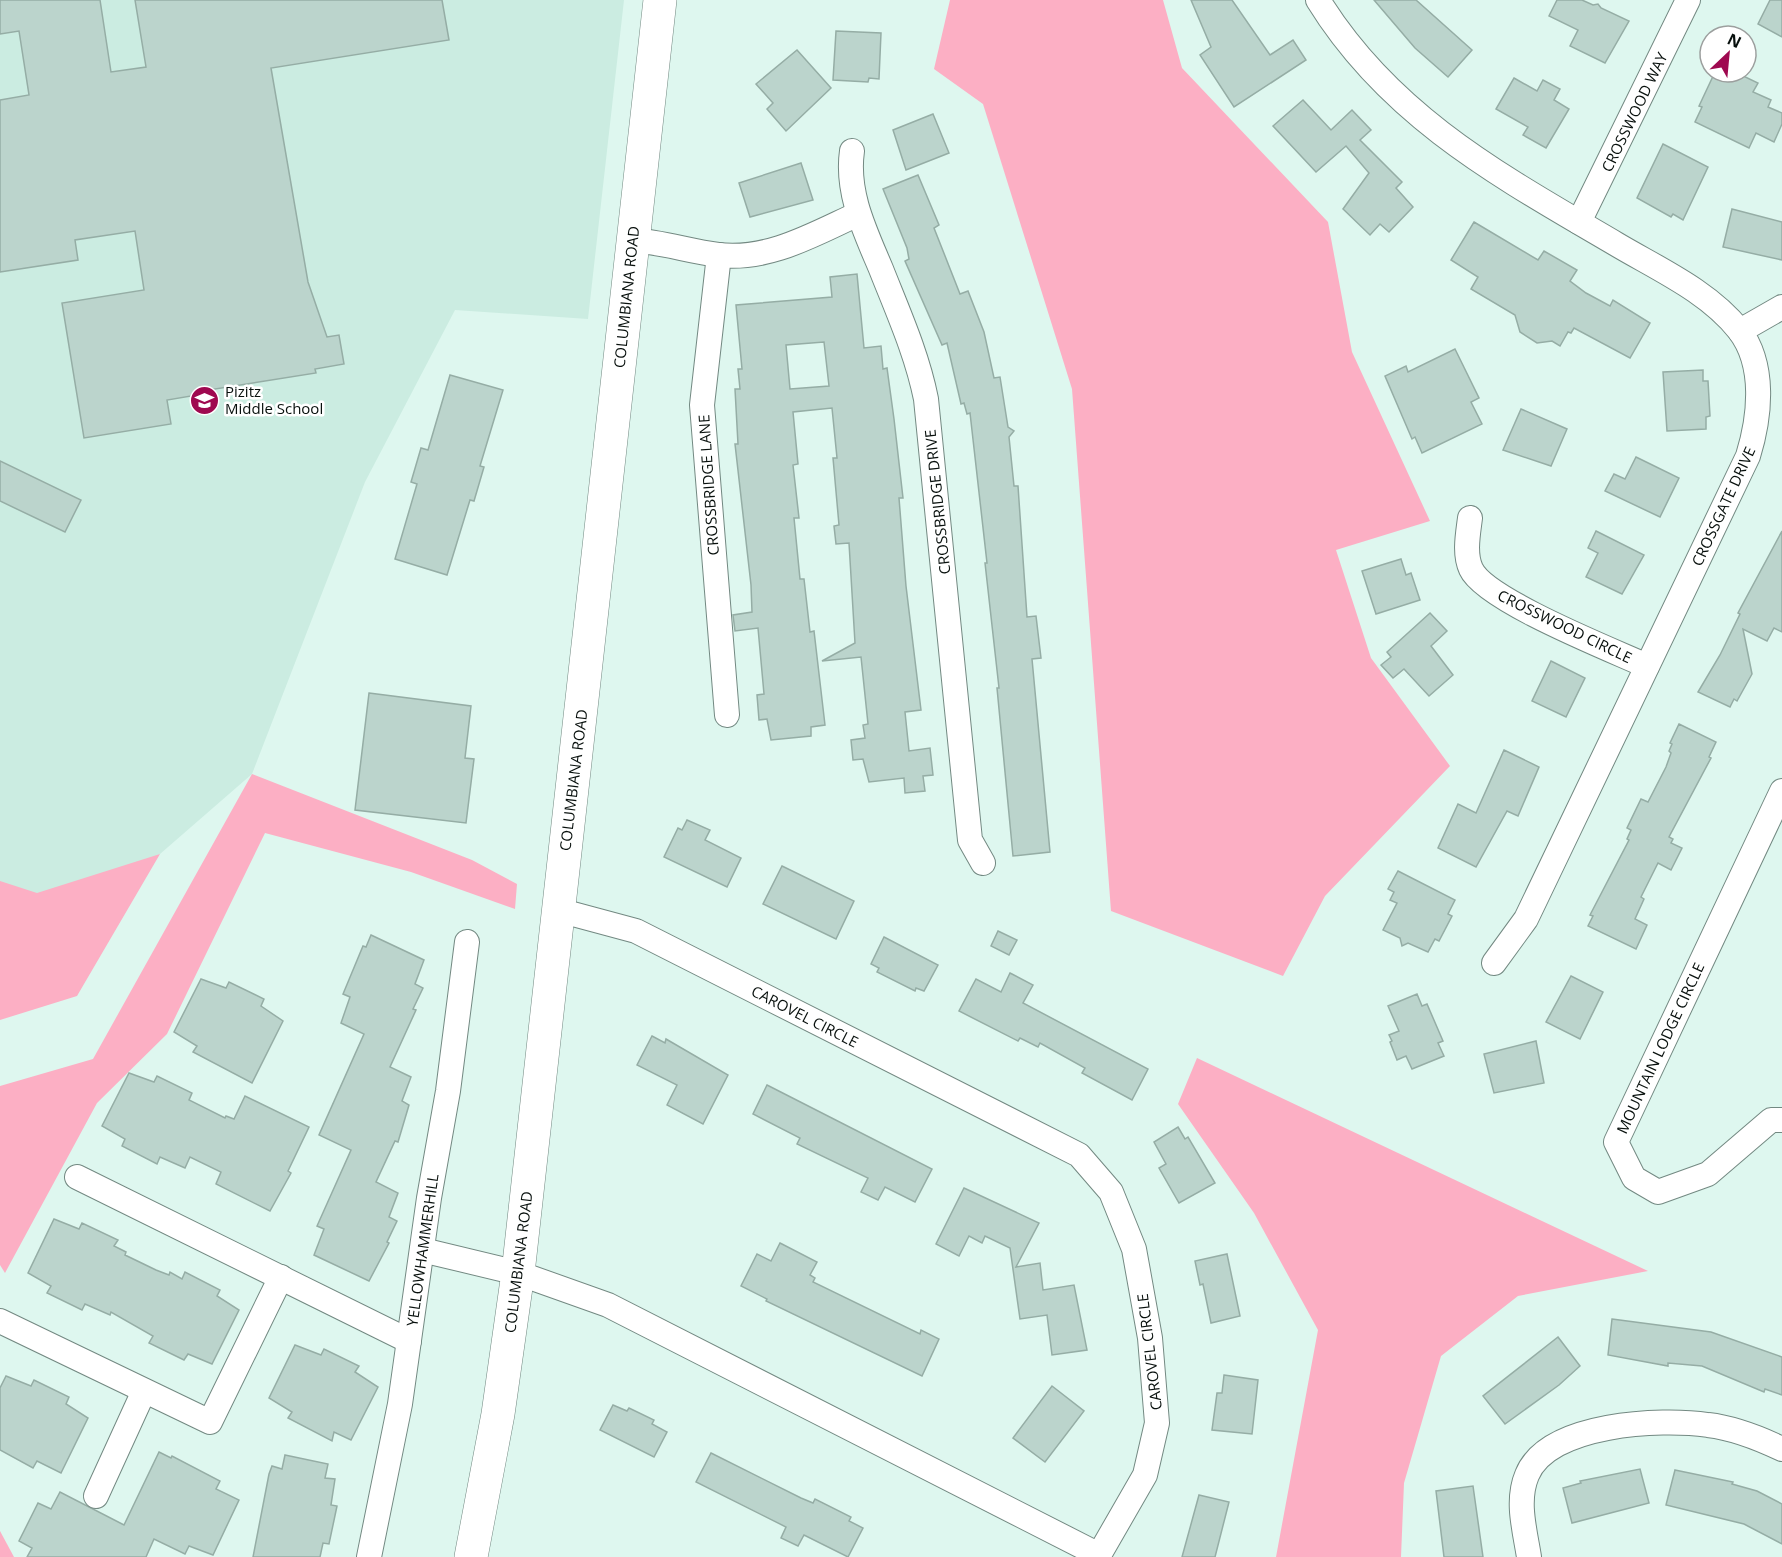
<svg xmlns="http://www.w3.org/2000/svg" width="1782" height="1557" viewBox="0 0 1782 1557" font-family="'Open Sans',sans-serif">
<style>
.built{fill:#cbece1}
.green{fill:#fcafc4}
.building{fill:#bbd4cc;stroke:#95ada5;stroke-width:1.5;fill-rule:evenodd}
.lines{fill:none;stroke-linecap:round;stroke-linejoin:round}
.street-casing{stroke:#738982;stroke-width:26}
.secondary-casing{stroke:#738982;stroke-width:34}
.street{stroke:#fff;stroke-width:24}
.secondary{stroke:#fff;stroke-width:33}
.labels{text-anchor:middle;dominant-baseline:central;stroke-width:5;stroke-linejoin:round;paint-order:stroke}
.street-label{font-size:15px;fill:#08100d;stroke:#fff}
.poi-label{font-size:15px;fill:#08100d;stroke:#fff;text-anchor:start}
</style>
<rect width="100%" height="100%" fill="#def7ef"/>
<path class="built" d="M0 0H624L588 319 455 310 365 482 252 774 160 854 73 902 0 898Z"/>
<g class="green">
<path d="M950 0H1163L1182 68 1328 222 1352 352 1430 521 1336 550 1371 658 1450 766 1325 896 1283 976 1111 911 1072 389 983 104 934 69Z"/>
<path d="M252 774 472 860 517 884 515 909 411 872 265 833 167 1034 97 1103 5 1273 0 1265V1086L93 1059Z"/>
<path d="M160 854 77 996 0 1020V881L37 893Z"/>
<path d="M1197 1058 1648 1271 1518 1296 1441 1356 1404 1483 1401 1557H1276L1318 1330 1254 1213 1178 1104Z"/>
<path d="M0 1531 14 1557H0Z"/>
</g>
<g class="building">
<path d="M0 0H100L111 72 146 67 135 0H442L449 40 271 68 308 282 327 337 339 335 344 364 315 369 316 373 202 391 203 394 167 400 171 424 84 438 62 303 144 290 135 231 75 240 78 260 0 272V100L29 95 19 31 0 34Z"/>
<path d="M1191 0H1232L1270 55 1293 40 1306 60 1234 107 1200 55 1211 47Z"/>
<path d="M1374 0H1416L1472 50 1448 77 1415 48Z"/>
<path d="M1557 0H1582L1593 5 1598 4 1601 8 1629 21 1605 63 1570 46 1578 30 1549 16Z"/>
<path d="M1770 0H1782V37L1758 24Z"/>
<path d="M836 31 881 33 879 79 869 78 868 82 833 80Z"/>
<path d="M797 50 831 88 786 131 767 109 773 103 756 84Z"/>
<path d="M1715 72H1735L1758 83 1753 92 1771 100 1768 107 1782 113V124L1774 142 1756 133 1749 148 1695 122 1702 107 1699 106Z"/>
<path d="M1514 78 1537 91 1543 80 1560 89 1554 100 1569 109 1546 148 1523 135 1528 127 1496 109Z"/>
<path d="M1303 100 1331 130 1352 110 1371 130 1360 140 1402 182 1396 188 1413 207 1389 232 1380 224 1370 235 1343 209 1369 173 1346 146 1316 172 1273 126Z"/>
<path d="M933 114 949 153 906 170 893 130Z"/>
<path d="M1663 144 1708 167 1683 220 1673 214 1671 217 1637 198Z"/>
<path d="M801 163 813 200 750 217 739 183Z"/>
<path d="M918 175 939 225 934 228 960 294 968 291 984 332 994 378 1000 377 1008 427 1014 431 1009 437 1014 486H1018L1027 617 1036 616 1041 658 1032 659 1050 852 1013 856 997 688H999L985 563H987L970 413 967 414 964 403 961 404 947 343 942 345 905 261 909 259 907 248 883 189Z"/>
<path d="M1732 209 1782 222V260L1723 247Z"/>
<path d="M1474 222 1538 260 1544 251 1577 270 1570 281 1586 293 1610 306 1613 300 1650 323 1630 358 1574 328 1571 333 1568 332 1560 346 1552 341 1537 343 1520 332 1515 315 1471 289 1478 277 1451 260Z"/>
<path d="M857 274 864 348 881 346 883 369 887 368 894 419 903 498H899L906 586 921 710 905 712 909 751 930 748 933 775 923 776 925 791 905 793 904 778 869 782 863 759 853 760 851 740 865 738 863 725 868 724 861 657 822 661 855 643 849 543 836 544 834 526 839 525 833 458H837L832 408 793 412 798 464 793 465 799 518H794L800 579H804L810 632 814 631 825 725 811 727V736L771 740 767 719 759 720 757 695 764 694 758 628 735 631 733 615 752 612 751 585 735 444H738L735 389H740L738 369H742L736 305 832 297 830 277ZM824 342 829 386 790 389 786 345Z"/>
<path d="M1455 349 1479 398 1471 402 1482 424 1422 453 1415 437 1412 439 1385 376 1406 366 1408 372Z"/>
<path d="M1703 370V381H1708L1710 416 1706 417V429L1667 431 1663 372Z"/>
<path d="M450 375 503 390 480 466 484 467 474 501 470 500 447 575 395 559 417 484 411 482 421 448 428 450Z"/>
<path d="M1521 409 1567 429 1551 466 1503 450Z"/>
<path d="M1636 457 1679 478 1660 517 1605 491 1614 474 1625 479Z"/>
<path d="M0 461 81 500 65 532 0 501Z"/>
<path d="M1596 531 1644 555 1622 594 1586 577 1598 553 1588 548Z"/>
<path d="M1782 531V632L1774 628 1767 641 1743 629 1752 674 1737 701 1734 699 1730 707 1698 692 1720 655 1740 614 1738 613Z"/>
<path d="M1401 559 1406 575 1411 573 1420 600 1376 614 1362 571Z"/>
<path d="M1430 613 1447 631 1431 646 1453 675 1429 696 1404 669 1393 678 1381 665 1391 657 1387 652Z"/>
<path d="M1551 661 1585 678 1566 717 1532 701Z"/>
<path d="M369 693 471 706 465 758 474 759 466 823 355 810Z"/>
<path d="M1679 724 1716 742 1709 757 1711 758 1669 837 1673 839 1671 843 1682 848 1671 870 1658 863 1641 897 1644 899 1635 919 1647 925 1636 949 1588 926 1593 916 1590 915 1629 840 1627 839 1631 830 1627 828 1641 799 1648 802 1666 767 1671 753 1669 751 1672 744 1670 743Z"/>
<path d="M1504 750 1539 767 1518 816 1507 811 1476 867 1438 848 1458 804 1476 813Z"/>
<path d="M687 820 710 830 705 840 741 858 727 887 664 857 678 828 682 830Z"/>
<path d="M782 866 854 901 836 939 763 904Z"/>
<path d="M1398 871 1455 900 1448 914 1452 916 1439 941 1435 939 1428 952 1408 943 1402 946 1400 938 1383 930 1397 903 1390 900 1394 892 1388 889Z"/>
<path d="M998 931 1017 940 1009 955 991 946Z"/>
<path d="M371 935 424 960 415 984 423 988 413 1009 416 1010 390 1067 411 1077 402 1101 409 1105 398 1142 395 1141 376 1182 398 1193 389 1217 397 1221 387 1242 389 1243 369 1281 314 1255 324 1229 317 1226 351 1150 319 1135 364 1034 341 1023 350 997 343 994 363 946 366 947Z"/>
<path d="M884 937 938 965 924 991 916 988 915 991 877 972 879 968 871 964Z"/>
<path d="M1010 973 1033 985 1023 1003 1148 1069 1132 1100 1082 1073 1085 1068 1040 1043 1038 1047 1020 1038 1018 1041 959 1011 976 979 1001 992Z"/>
<path d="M1571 976 1603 992 1580 1039 1546 1022Z"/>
<path d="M201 979 226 988 229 982 264 999 261 1006 283 1021 252 1083 193 1052 197 1046 174 1032Z"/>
<path d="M1417 994 1422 1006 1427 1004 1443 1041 1438 1043 1444 1056 1412 1069 1406 1056 1397 1060 1390 1042 1392 1041 1389 1035 1399 1031 1388 1006Z"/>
<path d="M652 1036 665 1043 666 1039 728 1075 703 1124 667 1105 677 1085 637 1065Z"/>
<path d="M1536 1041 1544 1083 1494 1093 1484 1054Z"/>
<path d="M129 1073 154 1082 157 1076 192 1093 189 1100 225 1118 226 1116 234 1119 245 1096 309 1127 288 1171 291 1173 270 1211 216 1184 221 1172 190 1157 185 1168 160 1157 157 1164 122 1146 125 1139 102 1126Z"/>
<path d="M767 1085 932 1169 915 1202 885 1187 878 1200 861 1192 868 1178 797 1144 800 1138 753 1114Z"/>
<path d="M1178 1127 1185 1139 1188 1137 1215 1183 1179 1203 1159 1168 1166 1164 1154 1142Z"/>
<path d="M964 1188 1039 1223 1016 1267 1040 1263 1043 1290 1074 1285 1087 1350 1052 1355 1047 1315 1020 1319 1010 1248 985 1236 982 1243 969 1236 959 1256 936 1244Z"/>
<path d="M54 1219 79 1229 82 1223 118 1240 114 1246 126 1252 125 1255 156 1270 169 1275 170 1272 182 1279 185 1272 220 1290 217 1296 239 1310 212 1364 188 1354 184 1360 149 1343 153 1336 111 1312 110 1315 85 1304 82 1310 47 1293 51 1286 28 1273Z"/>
<path d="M780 1243 817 1262 810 1275 815 1278 813 1282 920 1334 921 1330 939 1339 922 1376 766 1301 767 1299 741 1286 757 1254 771 1261Z"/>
<path d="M1227 1254 1240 1316 1211 1323 1203 1284 1200 1285 1195 1261Z"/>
<path d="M1612 1319 1711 1332 1782 1357V1395L1765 1389 1764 1392 1702 1366 1668 1363V1366L1608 1355Z"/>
<path d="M1558 1337 1580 1366 1559 1385 1505 1424 1483 1396Z"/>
<path d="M295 1345 321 1355 324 1349 359 1366 355 1372 378 1387 351 1440 334 1432 332 1441 288 1418 292 1412 269 1398Z"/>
<path d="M1224 1375 1258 1380 1252 1434 1212 1430 1217 1393H1222Z"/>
<path d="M6 1376 31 1386 34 1380 69 1397 66 1404 88 1418 61 1473 37 1461 33 1468 0 1450V1388Z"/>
<path d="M1052 1386 1084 1411 1045 1462 1013 1438Z"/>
<path d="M613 1405 627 1411 629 1408 654 1420 652 1424 667 1432 654 1457 600 1430Z"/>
<path d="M159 1452 171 1458 172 1456 220 1481 216 1489 239 1500 213 1555 189 1546 185 1554 154 1539 146 1557H27L32 1548 19 1541 38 1503 51 1509 60 1492 124 1525Z"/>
<path d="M711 1453 801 1498 813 1503 815 1499 851 1517 849 1521 863 1528 848 1557 804 1535 798 1546 781 1538 786 1527 696 1482Z"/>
<path d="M285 1455 328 1464 325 1478 335 1479 331 1505 337 1506 329 1544 323 1543 320 1557H253L269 1474 272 1466 282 1469Z"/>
<path d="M1640 1469 1649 1503 1572 1523 1563 1488 1581 1483 1580 1481Z"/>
<path d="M1675 1470 1733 1482 1732 1484 1757 1491 1782 1504V1544L1744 1524 1666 1505Z"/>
<path d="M1473 1486 1483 1557H1444L1436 1491Z"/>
<path d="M1199 1495 1229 1502 1215 1557H1182Z"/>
</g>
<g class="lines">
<defs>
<g id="street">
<path d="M1318 0C1390 117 1502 177 1616 244 1658 269 1708 291 1739 330 1766 365 1760 417 1748 456L1526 919 1494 963"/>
<path d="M852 151C846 193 865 231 881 269 898 312 917 354 926 399L970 840 983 863"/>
<path d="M1579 222 1688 0"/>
<path d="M632 240C661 242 689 251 718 255 769 261 814 234 858 214"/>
<path d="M719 255 702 405 727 715"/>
<path d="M1740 331 1782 307"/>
<path d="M1470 518C1468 534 1464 554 1471 569 1485 600 1612 650 1647 666"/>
<path d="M1782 791 1616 1142 1634 1178 1658 1192 1708 1174 1771 1120H1782"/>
<path d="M77 1177 409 1341"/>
<path d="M422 1250 518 1273 608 1305 1099 1555 1145 1475 1157 1423 1150 1338 1134 1249 1111 1192 1079 1155 636 931 558 910"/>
<path d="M0 1321 210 1422 281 1277"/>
<path d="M96 1496 144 1391"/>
<path d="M369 1557 400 1404 429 1198 448 1091 467 942"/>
<path d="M1529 1557C1525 1531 1516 1501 1527 1475 1548 1423 1661 1418 1708 1425 1734 1428 1759 1438 1782 1449"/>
</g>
<path id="secondary" d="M471 1557 498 1414 518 1273 660 0"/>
</defs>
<use href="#street" class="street-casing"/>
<use href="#secondary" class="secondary-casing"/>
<use href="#street" class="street"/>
<use href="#secondary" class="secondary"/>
</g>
<defs>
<symbol id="school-disc" viewBox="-11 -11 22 22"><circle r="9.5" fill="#9f0950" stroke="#fff"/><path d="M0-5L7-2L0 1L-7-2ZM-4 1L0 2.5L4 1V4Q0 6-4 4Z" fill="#fff"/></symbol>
</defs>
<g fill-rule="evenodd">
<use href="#school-disc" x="188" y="384" width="33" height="33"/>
</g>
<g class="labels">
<g class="street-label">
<text transform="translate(1634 112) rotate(-64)">CROSSWOOD WAY</text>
<text transform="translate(626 297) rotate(-84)">COLUMBIANA ROAD</text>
<text transform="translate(708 485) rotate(-94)">CROSSBRIDGE LANE</text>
<text transform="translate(937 502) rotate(-96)">CROSSBRIDGE DRIVE</text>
<text transform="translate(1723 506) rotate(-65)">CROSSGATE DRIVE</text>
<text transform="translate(1565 626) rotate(26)">CROSSWOOD CIRCLE</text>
<text transform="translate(573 780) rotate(-83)">COLUMBIANA ROAD</text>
<text transform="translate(805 1016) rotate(27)">CAROVEL CIRCLE</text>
<text transform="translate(1660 1048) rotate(-65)">MOUNTAIN LODGE CIRCLE</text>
<text transform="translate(422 1250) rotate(-82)">YELLOWHAMMERHILL</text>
<text transform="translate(518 1262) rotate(-83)">COLUMBIANA ROAD</text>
<text transform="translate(1149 1352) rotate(-97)">CAROVEL CIRCLE</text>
</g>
<g class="poi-label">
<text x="225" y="391">Pizitz<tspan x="225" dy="17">Middle School</tspan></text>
</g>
</g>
<g transform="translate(1728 54) rotate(26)"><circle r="28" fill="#ffffff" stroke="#9c9f9e" stroke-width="1.5"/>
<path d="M0-4.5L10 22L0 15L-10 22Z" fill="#9f0950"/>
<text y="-9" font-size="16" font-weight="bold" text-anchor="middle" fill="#08100d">N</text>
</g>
</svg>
